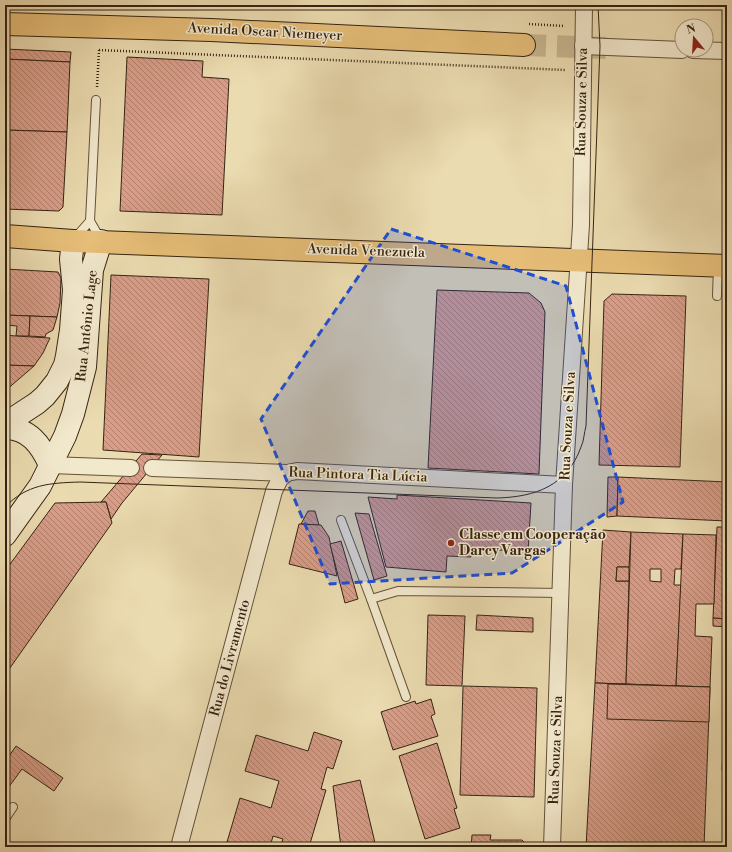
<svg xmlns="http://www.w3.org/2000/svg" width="732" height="852" viewBox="0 0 732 852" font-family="'Libre Bodoni',serif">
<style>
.building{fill:url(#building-back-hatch);stroke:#362312;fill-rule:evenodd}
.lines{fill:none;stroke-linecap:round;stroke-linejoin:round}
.primary-tunnel{stroke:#c7b690;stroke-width:22;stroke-dasharray:22 11;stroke-linecap:butt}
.lane-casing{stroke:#63513a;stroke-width:10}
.street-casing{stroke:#63513a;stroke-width:18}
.secondary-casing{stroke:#362312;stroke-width:24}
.primary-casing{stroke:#362312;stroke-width:24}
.path{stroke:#362312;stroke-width:2.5;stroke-dasharray:1 2;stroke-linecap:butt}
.lane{stroke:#f2e8cc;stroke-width:8}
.street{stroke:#f2e8cc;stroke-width:16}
.secondary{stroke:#f2e8cc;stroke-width:22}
.primary{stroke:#e6be78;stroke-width:22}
.tram{stroke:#362312;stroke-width:1}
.marked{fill:#1d4ed8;fill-opacity:0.2;stroke:#1d4ed8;stroke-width:3;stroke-dasharray:8 5;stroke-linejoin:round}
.poi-dot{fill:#8f2418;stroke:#f2e8cc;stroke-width:1.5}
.labels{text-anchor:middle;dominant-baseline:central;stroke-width:3;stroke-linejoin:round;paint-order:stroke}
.street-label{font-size:14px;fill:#362312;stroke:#f2e8cc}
.poi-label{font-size:14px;font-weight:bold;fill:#362312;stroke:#f2e8cc;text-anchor:start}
</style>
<defs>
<pattern id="building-back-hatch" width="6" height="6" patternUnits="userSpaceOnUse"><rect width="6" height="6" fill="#d99d88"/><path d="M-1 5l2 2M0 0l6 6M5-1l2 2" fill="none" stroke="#b1806e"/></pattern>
</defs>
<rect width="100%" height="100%" fill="#ebdbb0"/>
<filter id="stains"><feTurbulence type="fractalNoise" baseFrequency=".005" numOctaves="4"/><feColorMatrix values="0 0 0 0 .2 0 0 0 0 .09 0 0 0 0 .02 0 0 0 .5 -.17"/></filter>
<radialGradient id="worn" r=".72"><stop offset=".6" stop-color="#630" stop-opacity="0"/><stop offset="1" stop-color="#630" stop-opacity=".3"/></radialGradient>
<g class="building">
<path d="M5 49 71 52 70 62 5 59Z"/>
<path d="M127 57 203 61 202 77 229 79 222 215 120 211Z"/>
<path d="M5 59 70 62 67 132 5 130Z"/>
<path d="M5 130 67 132 63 207 59 211 5 209Z"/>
<path d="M5 269 58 272 61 278 60 303 57 317 5 315Z"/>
<path d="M111 275 209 279 199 457 103 450Z"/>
<path d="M437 290 529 293 541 303 545 312 539 474 428 468Z"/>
<path d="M612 294 686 296 680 467 599 465 604 301Z"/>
<path d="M5 315 30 316 29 336H16L17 326 5 325Z"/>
<path d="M30 316 57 317 53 330 46 334 45 337 29 336Z"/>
<path d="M5 335 16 336 50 338 43 353 34 366 5 365Z"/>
<path d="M5 365 34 366 5 391Z"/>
<path d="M142 454 162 455 122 503 111 519 106 502H101Z"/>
<path d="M608 477H618L617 516 607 517Z"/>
<path d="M618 477 727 482V521L617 516Z"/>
<path d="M397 495 531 503 528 552 471 548V557L447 556 446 572 386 567 368 497 397 499Z"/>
<path d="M106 502 112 523 5 675V571L55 503Z"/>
<path d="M308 511H315L319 525 301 524Z"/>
<path d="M355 513 369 514 387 576 374 580Z"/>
<path d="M299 524 321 525 329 537 337 576 289 564Z"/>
<path d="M717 527H727V619L713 618Z"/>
<path d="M603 530 631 532 629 567H617L616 581H629L626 684 595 683Z"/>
<path d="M631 532 683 534 681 569H675L674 585H681L676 686 626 684ZM650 569H661V582L650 581Z"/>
<path d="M683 534 716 535 714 604H696L695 636 712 637 710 687 676 686Z"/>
<path d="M341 541 358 599 345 603 330 544Z"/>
<path d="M617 567H629V581H616Z"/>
<path d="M428 615 465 616 462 686 426 685Z"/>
<path d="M477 615 533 618V632L476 630Z"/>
<path d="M713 618 727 619V627L713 626Z"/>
<path d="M727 661V702L724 701Z"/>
<path d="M595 683 710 687 704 847H586Z"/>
<path d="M608 684 710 687 709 722 607 719Z"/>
<path d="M463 686 537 688 534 797 460 795Z"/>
<path d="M431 699 435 714 431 716 438 736 393 750 381 712 415 701 416 704Z"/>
<path d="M725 710H727V770H722Z"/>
<path d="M314 732 342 741 333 769 327 767 321 789 326 790 309 847H280L283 839 273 836 270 847H244L227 842 240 798 271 808 279 781 245 771 256 735 308 751Z"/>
<path d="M437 743 457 808 454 809 460 828 425 839 399 756Z"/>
<path d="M16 746 63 778 54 791 22 769 5 792V762Z"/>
<path d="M360 780 376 847H341L333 786Z"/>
<path d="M472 835H491L490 840H522L524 842V847H471Z"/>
</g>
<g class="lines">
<path class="primary-tunnel" d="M524 45 606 48"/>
<defs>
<g id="lane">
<path d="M96 100 90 221 101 240"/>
<path d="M75 238 90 221"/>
<path d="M717 296 718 266"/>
<path d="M341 520 371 599"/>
<path d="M406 697 371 599 398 591 561 593"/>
<path d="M5 819 13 807"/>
</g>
<g id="street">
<path d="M583 46 682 50"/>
<path d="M693 50 727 51"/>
<path d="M50 465 131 468"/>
<path d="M152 468 287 473 297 471 564 485"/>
<path d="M179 847 274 491 280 479 287 473"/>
<path d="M552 847 564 485 581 225 584 5"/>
</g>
<g id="secondary">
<path d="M5 424 37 403 45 396 57 381 65 365 67 356 71 330 74 290 71 259 73 241"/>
<path d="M5 428C29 428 41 445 50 465"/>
<path d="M5 535 40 486 65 436 73 414 85 367 92 270 101 241"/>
</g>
<g id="primary">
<path d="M5 24 211 30 524 45"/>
<path d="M5 236 73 241 727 266"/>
</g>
</defs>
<use href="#lane" class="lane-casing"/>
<use href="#street" class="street-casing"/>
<use href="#secondary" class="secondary-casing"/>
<use href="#primary" class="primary-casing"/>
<g class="path">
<path d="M529 24 565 26"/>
<path d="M99 50 566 70"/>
<path d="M97 87 99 50"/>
</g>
<use href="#lane" class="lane"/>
<use href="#street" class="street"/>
<use href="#secondary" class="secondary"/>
<use href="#primary" class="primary"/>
<path class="tram" d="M5 507C27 484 50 483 80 482L497 498C535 497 567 486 581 447 584 441 584 433 586 426L600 46 598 5"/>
</g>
<path class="marked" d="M391 229 566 286 623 502 512 573 330 584 261 419Z"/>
<circle class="poi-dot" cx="451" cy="543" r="4"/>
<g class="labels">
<g class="street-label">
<text transform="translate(265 32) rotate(3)">Avenida Oscar Niemeyer</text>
<text transform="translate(582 102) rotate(-89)">Rua Souza e Silva</text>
<text transform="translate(366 251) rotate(2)">Avenida Venezuela</text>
<text transform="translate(87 326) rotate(-84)">Rua Antônio Lage</text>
<text transform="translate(568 426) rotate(-87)">Rua Souza e Silva</text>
<text transform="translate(358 475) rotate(2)">Rua Pintora Tia Lúcia</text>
<text transform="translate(230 658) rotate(-75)">Rua do Livramento</text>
<text transform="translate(556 750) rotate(-88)">Rua Souza e Silva</text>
</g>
<g class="poi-label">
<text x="459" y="535">Classe em Cooperação<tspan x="459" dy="16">Darcy Vargas</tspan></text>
</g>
</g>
<rect width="732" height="852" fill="none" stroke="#ebdbb0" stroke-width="20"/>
<rect x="6" y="6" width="720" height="840" fill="none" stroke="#362312" stroke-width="2"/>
<rect x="10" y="10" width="712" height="832" fill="none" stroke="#362312"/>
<g transform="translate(694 38) rotate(342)"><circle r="19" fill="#f2e8cc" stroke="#a79982"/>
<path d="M0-3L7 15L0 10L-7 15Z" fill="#8f2418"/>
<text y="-6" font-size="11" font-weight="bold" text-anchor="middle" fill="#362312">N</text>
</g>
<rect width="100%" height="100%" filter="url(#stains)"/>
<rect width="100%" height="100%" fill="url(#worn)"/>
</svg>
